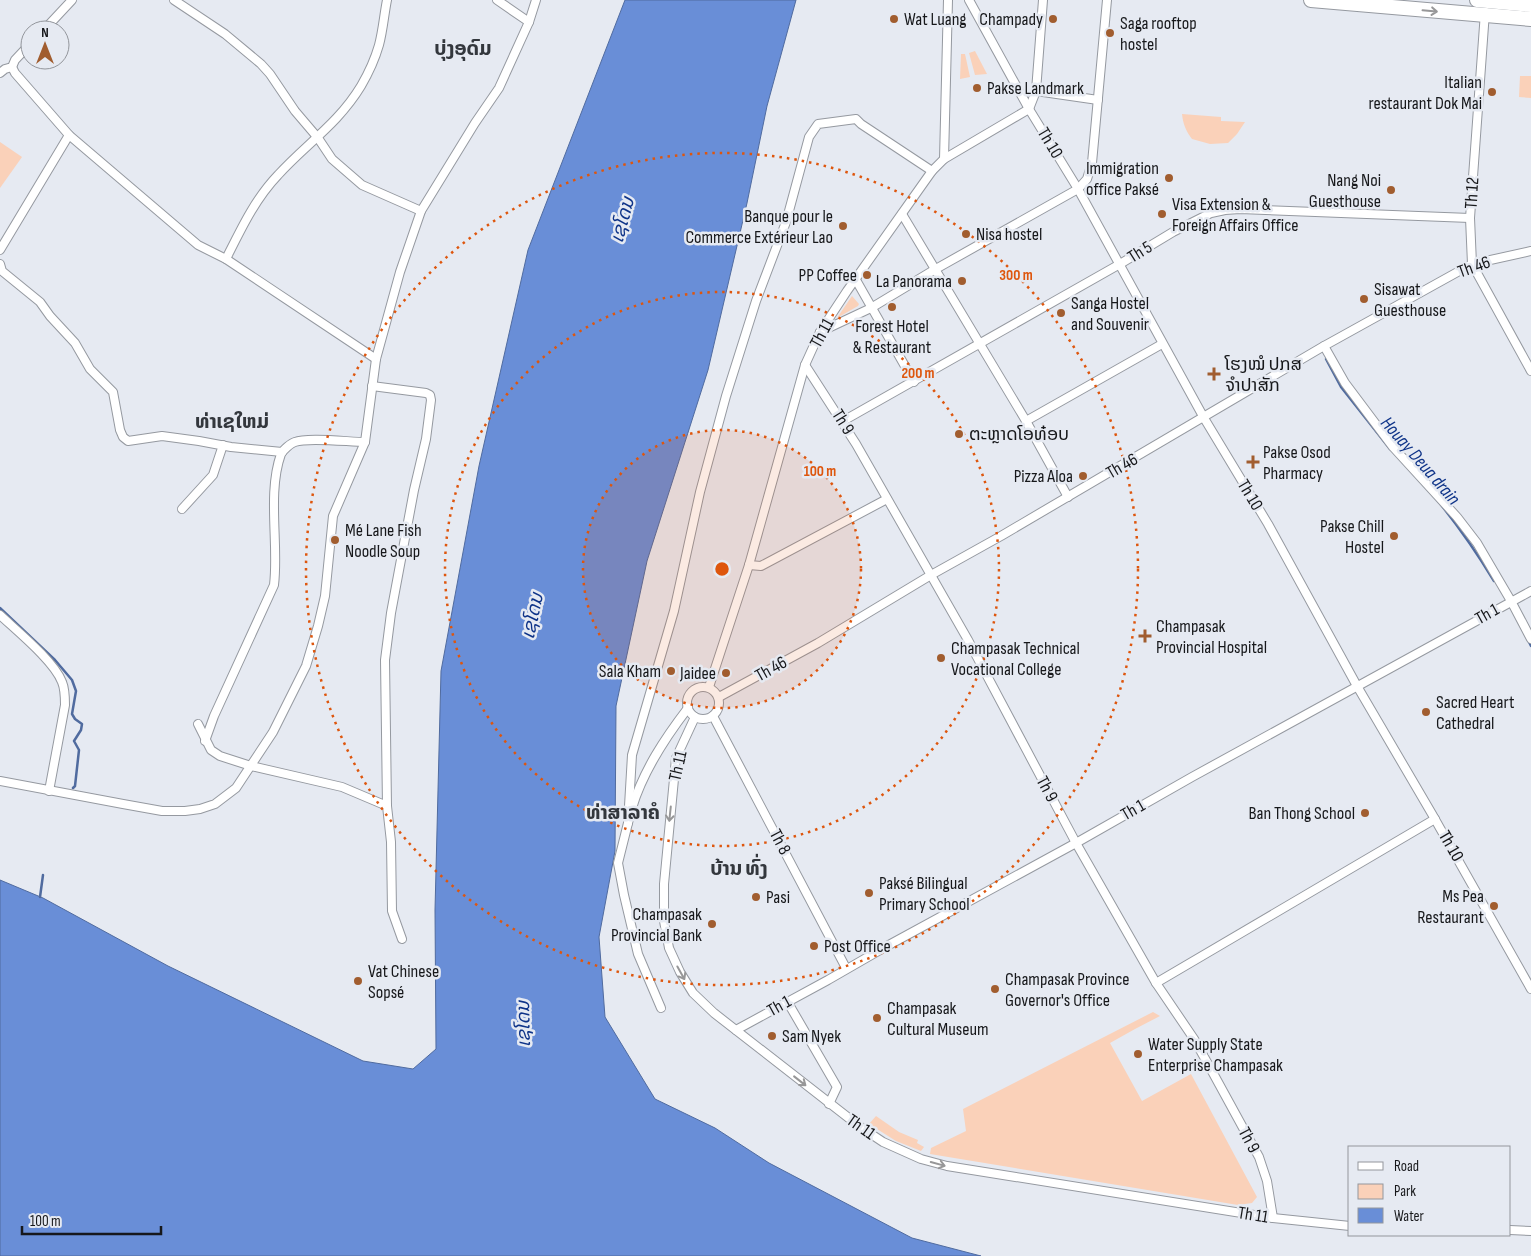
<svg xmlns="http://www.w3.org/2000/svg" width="1531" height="1256" viewBox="0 0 1531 1256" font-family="'Sofia Sans Condensed','Noto Sans Lao',sans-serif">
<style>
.green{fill:#fad1b9}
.water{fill:#698ed7;stroke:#506b9f}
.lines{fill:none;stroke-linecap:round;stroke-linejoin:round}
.stream{stroke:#506b9f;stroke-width:2.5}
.minor-casing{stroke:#9599a0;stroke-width:10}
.trunk-casing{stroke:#9599a0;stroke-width:16}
.minor{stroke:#fff;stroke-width:8}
.trunk{stroke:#fff;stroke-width:14}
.oneway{stroke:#979798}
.ring{fill:none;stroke:#de560d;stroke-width:2.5;stroke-dasharray:2.5 5}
.poi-dot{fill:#a15d2f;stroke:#e6eaf2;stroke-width:2}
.labels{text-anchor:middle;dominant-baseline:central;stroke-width:5;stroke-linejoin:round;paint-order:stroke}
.poi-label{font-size:18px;fill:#17181b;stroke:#e6eaf2;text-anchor:start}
.street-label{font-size:18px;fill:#17181b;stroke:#e6eaf2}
.water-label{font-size:19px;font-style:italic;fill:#0e3388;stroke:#e6eaf2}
.quarter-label{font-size:20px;font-weight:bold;fill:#33373d;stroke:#e6eaf2}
.centre{fill:#de560d;stroke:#e6eaf2;stroke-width:2.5}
.ring-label{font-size:15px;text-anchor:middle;font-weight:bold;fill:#de560d;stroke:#e6eaf2;stroke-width:5;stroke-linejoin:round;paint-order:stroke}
</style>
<rect width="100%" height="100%" fill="#e6eaf2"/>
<g class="green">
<path d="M975 51 987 74 975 75 969 53Z"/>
<path d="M961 54H965L970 77 960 79Z"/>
<path d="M1520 76H1531V98L1519 97Z"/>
<path d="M1182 114 1221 117V121L1245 122 1237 134 1228 143 1210 144 1192 139C1186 131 1183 124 1182 114Z"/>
<path d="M0 142 22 157 0 188Z"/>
<path d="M852 296 859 304 858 306 837 318Z"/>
<path d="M1153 1012 1160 1016 1135 1029 1110 1043 1142 1101 1191 1074 1257 1197 1252 1203 1238 1205 930 1154 931 1148 966 1131 963 1109Z"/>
<path d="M876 1116 899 1132 918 1140 917 1143 924 1147 921 1151 896 1141 869 1124Z"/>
</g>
<path class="water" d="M625 0H796L767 106 747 203 708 370 647 561 616 706 615 851 599 937 605 1017 655 1099 715 1128 769 1163 912 1238 981 1256H0V880L43 898 168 966 363 1061 413 1069 436 1049 435 910 441 671 479 466 528 250Z"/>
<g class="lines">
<g class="stream">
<path d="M1326 359 1341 387 1390 449"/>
<path d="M1438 501C1459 527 1477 553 1494 581"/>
<path d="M0 608 55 660 72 680 76 691 72 714 75 719 82 724 81 730 74 741 79 750 75 786 73 788"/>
<path d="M1528 640 1531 646"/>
<path d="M40 897 43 875"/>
</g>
<defs>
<g id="minor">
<path d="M174 0 225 34 261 64 270 74 295 111 318 138 332 159 362 185 421 211"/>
<path d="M497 0 529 22"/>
<path d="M969 0 1029 109 1078 189 1204 418 1268 524 1357 686 1432 814 1531 989"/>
<path d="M1485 12 1470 218 1472 264 1531 371"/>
<path d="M44 30 72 0"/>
<path d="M12 67 15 73 69 135 198 245 226 259 376 359"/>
<path d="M0 73 5 69 12 67 15 60 30 44"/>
<path d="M1036 91 1098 100"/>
<path d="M944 159 1029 109 1036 91 1043 0"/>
<path d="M902 214 1026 421 1068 497"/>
<path d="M0 250 69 135"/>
<path d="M226 259C241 229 255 199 278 175 306 144 338 124 361 86 368 74 375 59 379 45 383 30 384 15 387 0"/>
<path d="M0 264 2 271 40 302 50 316 75 343 90 369 113 392 120 430 123 437 128 441 162 436 199 441 231 447 282 452"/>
<path d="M856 280 914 382"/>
<path d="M820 332 871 308 934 270 1078 189 1087 179 1092 163 1107 0"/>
<path d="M1324 346 1345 383 1393 447 1457 517 1477 543 1511 601 1531 639"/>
<path d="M805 365 856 444 968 640 1076 843 1156 983 1194 1039 1213 1073 1259 1157 1267 1181 1273 1218"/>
<path d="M372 386 426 393 430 395 431 400 426 439 414 490 391 613 385 660 387 806"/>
<path d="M843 421 1120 264 1173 232 1211 213 1225 210 1240 209 1470 218"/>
<path d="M1026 421 1162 344"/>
<path d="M182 509 213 475 223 445"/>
<path d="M749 565 761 566 887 499"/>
<path d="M0 615C17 631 54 661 62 682 65 689 65 697 65 705L49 791"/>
<circle cx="703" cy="703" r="16"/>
<path d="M709 687 749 565 805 365 820 332 847 291 932 171 944 159 948 0"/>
<path d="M719 697 818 643 931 575 1001 536 1324 346 1472 264 1531 251"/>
<path d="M713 716 846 968"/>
<path d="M695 717 676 758 664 884V921L669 948 680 972 693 993 714 1013 859 1126 883 1142 921 1159 947 1166 1273 1218 1350 1226"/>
<path d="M198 724 211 750 220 756 251 766 342 787 387 806 391 842 392 911 402 939"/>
<path d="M205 741 214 716 274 585C279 545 267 493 281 454 283 450 291 443 295 442 307 437 350 442 365 442"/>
<path d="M0 781 123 804 162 811H185L200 809 215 804 236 788 273 732 306 666 318 626 325 596 333 516 365 442 376 359 400 272 421 211 475 123 499 88 529 22 536 0"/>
<path d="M632 808C643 771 665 738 688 708"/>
<path d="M629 819 618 863 624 895 638 954 661 1008"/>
<path d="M628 823 632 755 674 611 700 492 726 396 756 301 786 222 809 137 818 124 856 119 861 124 932 171"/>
<path d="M1156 983 1435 819"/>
<path d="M787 1001 837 1087 829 1104"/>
<path d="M736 1030 828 980 887 946 1076 843 1192 777 1531 591"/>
<path d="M1510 1230 1531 1231"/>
</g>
<g id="trunk">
<path d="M1311 0 1531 19"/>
<path d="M1477 0 1531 5"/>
</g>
</defs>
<use href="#minor" class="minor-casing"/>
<use href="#trunk" class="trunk-casing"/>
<use href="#minor" class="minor"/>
<use href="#trunk" class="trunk"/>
</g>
<defs><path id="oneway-shaft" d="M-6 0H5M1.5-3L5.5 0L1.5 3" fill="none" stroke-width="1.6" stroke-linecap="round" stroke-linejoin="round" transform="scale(1.25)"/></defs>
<g class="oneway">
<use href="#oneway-shaft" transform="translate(1430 11) rotate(5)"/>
<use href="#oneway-shaft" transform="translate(670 814) rotate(96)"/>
<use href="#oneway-shaft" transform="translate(681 973) rotate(61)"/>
<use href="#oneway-shaft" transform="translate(800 1081) rotate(38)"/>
<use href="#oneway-shaft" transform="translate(938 1164) rotate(15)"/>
</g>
<circle cx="722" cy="569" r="139" fill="#de560d" fill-opacity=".12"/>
<g class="ring">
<circle cx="722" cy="569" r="139"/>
<circle cx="722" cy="569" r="277"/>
<circle cx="722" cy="569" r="416"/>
</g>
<g class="poi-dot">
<circle cx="894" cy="19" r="5"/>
<circle cx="1053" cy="19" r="5"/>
<circle cx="1110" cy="33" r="5"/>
<circle cx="977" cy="88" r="5"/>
<circle cx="1492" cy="92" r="5"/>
<circle cx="1169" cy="178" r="5"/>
<circle cx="1391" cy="190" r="5"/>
<circle cx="1162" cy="214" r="5"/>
<circle cx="843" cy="226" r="5"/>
<circle cx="966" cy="234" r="5"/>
<circle cx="867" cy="275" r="5"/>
<circle cx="962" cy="281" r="5"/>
<circle cx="1364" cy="299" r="5"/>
<circle cx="892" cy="307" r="5"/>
<circle cx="1061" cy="313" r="5"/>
<path d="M1211.5 366.5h5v5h5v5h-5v5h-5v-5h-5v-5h5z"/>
<circle cx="959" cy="434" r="5"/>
<path d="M1250.5 454.5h5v5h5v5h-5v5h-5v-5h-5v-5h5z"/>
<circle cx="1083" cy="476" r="5"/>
<circle cx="1394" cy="536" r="5"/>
<circle cx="335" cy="540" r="5"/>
<path d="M1142.5 628.5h5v5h5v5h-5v5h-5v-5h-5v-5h5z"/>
<circle cx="941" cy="658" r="5"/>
<circle cx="671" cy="671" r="5"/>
<circle cx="726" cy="673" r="5"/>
<circle cx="1426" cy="712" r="5"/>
<circle cx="1365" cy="813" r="5"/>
<circle cx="869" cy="893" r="5"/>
<circle cx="756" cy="897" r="5"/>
<circle cx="1494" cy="906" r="5"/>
<circle cx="712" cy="924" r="5"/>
<circle cx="814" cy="946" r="5"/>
<circle cx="358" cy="981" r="5"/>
<circle cx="995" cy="989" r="5"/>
<circle cx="877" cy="1018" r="5"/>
<circle cx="772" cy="1036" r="5"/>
<circle cx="1138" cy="1054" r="5"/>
</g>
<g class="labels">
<g class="poi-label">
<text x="904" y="19">Wat Luang</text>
<text x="1043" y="19" text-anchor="end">Champady</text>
<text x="1120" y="23">Saga rooftop<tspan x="1120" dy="21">hostel</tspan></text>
<text x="1482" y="82" text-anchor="end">Italian<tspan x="1482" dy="21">restaurant Dok Mai</tspan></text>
<text x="987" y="88">Pakse Landmark</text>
<text x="1159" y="168" text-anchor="end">Immigration<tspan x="1159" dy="21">office Paksé</tspan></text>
<text x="1381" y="180" text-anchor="end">Nang Noi<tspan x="1381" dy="21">Guesthouse</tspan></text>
<text x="1172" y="204">Visa Extension &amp;<tspan x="1172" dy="21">Foreign Affairs Office</tspan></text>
<text x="833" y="216" text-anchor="end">Banque pour le<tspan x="833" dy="21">Commerce Extérieur Lao</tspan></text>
<text x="976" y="234">Nisa hostel</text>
<text x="857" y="275" text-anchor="end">PP Coffee</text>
<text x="952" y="281" text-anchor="end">La Panorama</text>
<text x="1374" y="289">Sisawat<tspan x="1374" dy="21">Guesthouse</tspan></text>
<text x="1071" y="303">Sanga Hostel<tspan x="1071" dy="21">and Souvenir</tspan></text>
<text x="892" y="326" text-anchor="middle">Forest Hotel<tspan x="892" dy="21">&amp; Restaurant</tspan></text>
<text x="1225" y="364">ໂຮງໝໍ ປກສ<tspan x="1225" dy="21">ຈຳປາສັກ</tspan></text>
<text x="969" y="434">ຕະຫຼາດໂອທ໋ອບ</text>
<text x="1263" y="452">Pakse Osod<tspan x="1263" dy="21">Pharmacy</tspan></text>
<text x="1073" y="476" text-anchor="end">Pizza Aloa</text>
<text x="1384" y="526" text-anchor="end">Pakse Chill<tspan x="1384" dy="21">Hostel</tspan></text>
<text x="345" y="530">Mé Lane Fish<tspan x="345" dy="21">Noodle Soup</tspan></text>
<text x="1156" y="626">Champasak<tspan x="1156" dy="21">Provincial Hospital</tspan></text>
<text x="951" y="648">Champasak Technical<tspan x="951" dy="21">Vocational College</tspan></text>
<text x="661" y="671" text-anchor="end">Sala Kham</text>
<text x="716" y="673" text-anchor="end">Jaidee</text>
<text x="1436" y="702">Sacred Heart<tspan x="1436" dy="21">Cathedral</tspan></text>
<text x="1355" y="813" text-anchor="end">Ban Thong School</text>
<text x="879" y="883">Paksé Bilingual<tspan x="879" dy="21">Primary School</tspan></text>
<text x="1484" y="896" text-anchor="end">Ms Pea<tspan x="1484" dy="21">Restaurant</tspan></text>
<text x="766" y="897">Pasi</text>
<text x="702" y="914" text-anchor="end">Champasak<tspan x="702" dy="21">Provincial Bank</tspan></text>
<text x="824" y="946">Post Office</text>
<text x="368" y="971">Vat Chinese<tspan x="368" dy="21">Sopsé</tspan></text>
<text x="1005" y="979">Champasak Province<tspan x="1005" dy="21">Governor's Office</tspan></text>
<text x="887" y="1008">Champasak<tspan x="887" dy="21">Cultural Museum</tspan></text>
<text x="782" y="1036">Sam Nyek</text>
<text x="1148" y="1044">Water Supply State<tspan x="1148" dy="21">Enterprise Champasak</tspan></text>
</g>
<g class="street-label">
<text transform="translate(1050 143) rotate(59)">Th 10</text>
<text transform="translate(1472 193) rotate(-86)">Th 12</text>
<text transform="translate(1140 252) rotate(-32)">Th 5</text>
<text transform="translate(1474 267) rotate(-20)">Th 46</text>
<text transform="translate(822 333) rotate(-61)">Th 11</text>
<text transform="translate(843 422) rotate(58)">Th 9</text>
<text transform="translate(1122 466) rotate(-30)">Th 46</text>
<text transform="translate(1250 495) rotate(59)">Th 10</text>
<text transform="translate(1487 614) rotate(-29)">Th 1</text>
<text transform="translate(771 669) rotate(-29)">Th 46</text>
<text transform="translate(678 766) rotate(-77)">Th 11</text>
<text transform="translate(1047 789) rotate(62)">Th 9</text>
<text transform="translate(1133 810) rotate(-30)">Th 1</text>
<text transform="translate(780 842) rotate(62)">Th 8</text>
<text transform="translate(1451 846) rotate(60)">Th 10</text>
<text transform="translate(779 1006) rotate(-29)">Th 1</text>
<text transform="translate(861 1127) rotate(35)">Th 11</text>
<text transform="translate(1249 1140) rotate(62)">Th 9</text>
<text transform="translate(1253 1215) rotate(9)">Th 11</text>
</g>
<g class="water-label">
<text transform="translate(623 220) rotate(-75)">ເຊໂດນ</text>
<text transform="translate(1420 461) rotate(49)">Houay Deua drain</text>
<text transform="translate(533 616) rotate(-78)">ເຊໂດນ</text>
<text transform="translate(524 1024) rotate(-91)">ເຊໂດນ</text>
</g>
<g class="quarter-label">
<text x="463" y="49">ບຸ່ງອຸດົມ</text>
<text x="232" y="422">ທ່າເຊໃຫມ່</text>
<text x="623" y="813">ທ່າສາລາຄໍ</text>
<text x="739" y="869">ບ້ານ ທົ່ງ</text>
</g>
</g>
<circle cx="722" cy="569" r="8" class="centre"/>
<g class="ring-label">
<text x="1016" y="280">300 m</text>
<text x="918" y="378">200 m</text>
<text x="820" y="476">100 m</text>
</g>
<rect x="1348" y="1146" width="162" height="90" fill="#e6eaf2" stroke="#93969c"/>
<rect x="1358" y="1162" width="25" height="8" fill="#ffffff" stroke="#93969c"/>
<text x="1394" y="1171" font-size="15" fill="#17181b">Road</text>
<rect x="1358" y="1184" width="25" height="15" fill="#fad1b9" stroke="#93969c"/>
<text x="1394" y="1196" font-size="15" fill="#17181b">Park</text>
<rect x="1358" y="1208" width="25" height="15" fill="#698ed7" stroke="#93969c"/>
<text x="1394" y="1221" font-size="15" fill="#17181b">Water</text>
<g transform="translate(45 45)"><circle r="24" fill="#e6eaf2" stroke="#93969c"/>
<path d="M0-4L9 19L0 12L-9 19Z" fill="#a15d2f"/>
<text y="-8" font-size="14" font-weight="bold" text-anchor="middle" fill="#17181b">N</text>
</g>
<path d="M22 1226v8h139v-8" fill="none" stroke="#17181b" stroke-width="2.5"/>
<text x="30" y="1226" font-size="15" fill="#17181b" stroke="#e6eaf2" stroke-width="4" paint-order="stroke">100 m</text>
</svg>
